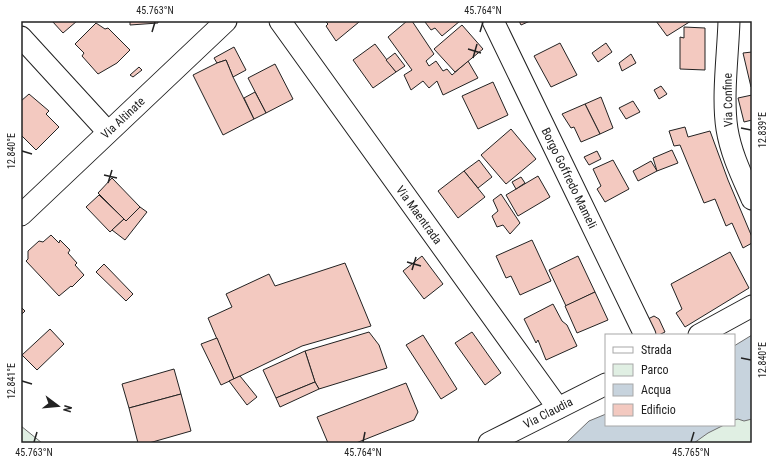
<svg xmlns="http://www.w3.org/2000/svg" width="773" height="464" viewBox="0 0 773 464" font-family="'Roboto Condensed',sans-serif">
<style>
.green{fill:#e0efe3;stroke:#6f6f6f}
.water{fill:#c7d3dd;stroke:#6f6f6f}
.building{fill:#f3c9c0;stroke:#222}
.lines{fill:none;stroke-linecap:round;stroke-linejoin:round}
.minor-casing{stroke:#222;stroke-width:23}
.minor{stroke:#fff;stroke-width:21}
.ticks{fill:none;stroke:#222;stroke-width:1.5}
.labels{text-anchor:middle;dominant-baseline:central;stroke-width:3;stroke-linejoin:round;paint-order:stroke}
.street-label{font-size:12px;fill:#222;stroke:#fff}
.neatline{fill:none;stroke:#222;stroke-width:1.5}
.ticks-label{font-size:10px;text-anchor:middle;fill:#222}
</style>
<rect width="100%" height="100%" fill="#fff"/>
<g class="green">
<path d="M752 349V443H608L624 425H734V357Z"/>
<path d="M21 426 42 443H21Z"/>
</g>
<g class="water">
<path d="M752 335V419L744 421 738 419 734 420V346Z"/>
<path d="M606 414V425H724L708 433 694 443H566L589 421Z"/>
</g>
<g class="building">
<path d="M52 21H77L63 33Z"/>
<path d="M130 21H158V23L130 25Z"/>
<path d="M325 21H358L359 22 336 41 326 26 328 24Z"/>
<path d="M407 21H412L434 54 426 61 429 66 436 61 443 71 447 69 452 75 468 61 478 78 443 95 437 81 429 88 423 81 411 90 404 75 412 70 388 37Z"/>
<path d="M426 21H460L442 36 435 28 431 30 425 22Z"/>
<path d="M519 21H530L521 25Z"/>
<path d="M656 21H691L667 36Z"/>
<path d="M96 23 105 29 108 28 130 50 117 63 98 74 82 56 84 53 75 44Z"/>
<path d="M462 25 483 49 455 72 434 49Z"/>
<path d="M684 27 705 28V70L680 69V37L684 38Z"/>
<path d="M560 43 577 75 551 87 534 56Z"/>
<path d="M606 43 612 52 598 62 592 53Z"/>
<path d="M375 44 396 72 373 88 353 60Z"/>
<path d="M234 47 246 70 233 77 226 60 217 63 214 58Z"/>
<path d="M752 52V87H751L743 53Z"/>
<path d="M395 53 405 66 396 72 386 60Z"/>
<path d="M631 54 636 63 622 71 619 63Z"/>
<path d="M226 60 233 77 254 119 223 135 193 75 217 63Z"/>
<path d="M275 64 293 99 266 113 248 78Z"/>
<path d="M139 67 142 70 133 77 130 75Z"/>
<path d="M493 82 508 115 478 129 462 96Z"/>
<path d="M661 86 667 94 659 99 654 90Z"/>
<path d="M255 92 266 113 254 119 244 98Z"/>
<path d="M29 94 49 111 46 114 59 127 36 150 21 135V101Z"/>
<path d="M752 95V120L744 122 738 98Z"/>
<path d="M601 97 613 128 600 134 585 104Z"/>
<path d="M633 101 640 112 626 119 619 108Z"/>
<path d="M585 104 600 134 581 142 574 127 571 128 562 114Z"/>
<path d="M685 127 688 137 710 131 728 180 752 237V243L743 248 732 223 726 226 715 199 704 203 680 145 674 146 669 131Z"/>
<path d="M511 129 536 159 506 184 481 155Z"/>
<path d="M672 150 678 163 657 171 653 158Z"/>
<path d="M597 151 601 159 589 165 584 157Z"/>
<path d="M479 160 492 177 478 188 464 171Z"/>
<path d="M613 160 629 189 605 202 597 189 601 186 593 169Z"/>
<path d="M651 161 657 171 638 181 633 171Z"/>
<path d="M464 171 485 197 458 218 438 191Z"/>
<path d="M538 176 550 197 518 216 506 195Z"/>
<path d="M521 177 525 183 516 189 512 182Z"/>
<path d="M112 178 140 207 126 221 98 193Z"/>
<path d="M501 194 520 223 510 234 503 225 497 227 492 216 498 211 493 200Z"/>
<path d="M99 195 124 219 110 232 86 207Z"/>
<path d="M140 207 147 212 125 240 112 230 124 219 126 221Z"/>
<path d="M51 235 59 243 60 240 70 250 68 253 77 263 75 265 84 275 72 287 71 286 59 296 26 261 28 259V251L39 241 43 242Z"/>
<path d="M532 240 551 281 520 295 511 276 506 278 496 256Z"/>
<path d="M730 252 749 288 685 327 676 313 682 309 671 284Z"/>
<path d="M422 256 443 284 424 299 403 271Z"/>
<path d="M578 256 595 292 566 306 549 270Z"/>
<path d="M345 263 371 326 302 346 234 379 208 318 232 307 226 294 269 274 275 286Z"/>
<path d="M104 264 133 294 126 301 96 272Z"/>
<path d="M595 292 608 320 577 333 565 306Z"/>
<path d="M553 304 562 321 567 325 577 346 546 360 538 340 536 343 524 319Z"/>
<path d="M21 307 25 311 21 315Z"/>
<path d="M654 316 659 319 665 332 659 335H652L648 319Z"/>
<path d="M50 329 64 344 37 370 22 355Z"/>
<path d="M369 332 379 345 387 368 319 389 315 382 305 351Z"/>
<path d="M472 332 501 373 485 385 455 343Z"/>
<path d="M423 335 457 389 441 399 406 345Z"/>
<path d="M217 338 234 379 221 385 201 344Z"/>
<path d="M305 351 315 382 276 398 263 370Z"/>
<path d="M174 369 181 394 129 408 122 384Z"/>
<path d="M240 376 257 397 247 405 229 381Z"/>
<path d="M315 382 319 389 280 407 276 398Z"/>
<path d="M406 383 418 412 414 420 356 443H328L317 417Z"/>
<path d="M181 394 191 431 149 443H138L129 408Z"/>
</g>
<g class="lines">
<defs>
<g id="minor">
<path d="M280 21 558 408"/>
<path d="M493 21 645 335"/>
<path d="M729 21C728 54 722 97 727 129 731 154 742 176 752 199"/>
<path d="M21 37 108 132"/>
<path d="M21 215 226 21"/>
<path d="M699 335 752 306"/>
<path d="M489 443 606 384"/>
</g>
</defs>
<use href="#minor" class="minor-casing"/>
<use href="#minor" class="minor"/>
</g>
<path class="ticks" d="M152 32 155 22M480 32 483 22M468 49 481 53M473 58 477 44M741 128 751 130M22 151 32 154M104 175 117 178M108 183 112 170M407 262 421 266M412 270 416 257M741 358 751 360M22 381 32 384M34 442 37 432M363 442 365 432M691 442 694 432"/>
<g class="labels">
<g class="street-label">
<text transform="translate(728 100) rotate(-91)">Via Confine</text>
<text transform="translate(123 118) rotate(-43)">Via Altinate</text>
<text transform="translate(569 178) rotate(64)">Borgo Goffredo Mameli</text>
<text transform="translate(419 215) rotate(54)">Via Maentrada</text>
<text transform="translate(548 413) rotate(-27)">Via Claudia</text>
</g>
</g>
<rect width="773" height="464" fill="none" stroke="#ffffff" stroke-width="44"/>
<rect x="605" y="334" width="130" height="92" fill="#ffffff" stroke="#a7a7a7"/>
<rect x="613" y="347" width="20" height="6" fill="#ffffff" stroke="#a7a7a7"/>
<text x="641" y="354" font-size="12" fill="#222222">Strada</text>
<rect x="613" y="364" width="20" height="12" fill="#e0efe3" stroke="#a7a7a7"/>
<text x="641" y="374" font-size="12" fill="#222222">Parco</text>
<rect x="613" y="384" width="20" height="12" fill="#c7d3dd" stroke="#a7a7a7"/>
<text x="641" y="394" font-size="12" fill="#222222">Acqua</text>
<rect x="613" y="404" width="20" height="12" fill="#f3c9c0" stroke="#a7a7a7"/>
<text x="641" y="414" font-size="12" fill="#222222">Edificio</text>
<g transform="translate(58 406) rotate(106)" stroke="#ffffff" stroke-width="3" paint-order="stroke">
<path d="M0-3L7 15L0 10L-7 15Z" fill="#222222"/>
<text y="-6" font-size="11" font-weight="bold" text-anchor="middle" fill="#222222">N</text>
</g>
<rect x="22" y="22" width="729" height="420" class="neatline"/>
<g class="ticks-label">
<text x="155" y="14">45.763°N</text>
<text x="483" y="14">45.764°N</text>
<text transform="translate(762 130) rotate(-90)" y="4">12.839°E</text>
<text transform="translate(11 151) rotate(-90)" y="4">12.840°E</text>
<text transform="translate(762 360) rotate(-90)" y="4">12.840°E</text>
<text transform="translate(11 381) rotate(-90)" y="4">12.841°E</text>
<text x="34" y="456">45.763°N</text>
<text x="363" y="456">45.764°N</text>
<text x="691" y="456">45.765°N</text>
</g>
</svg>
